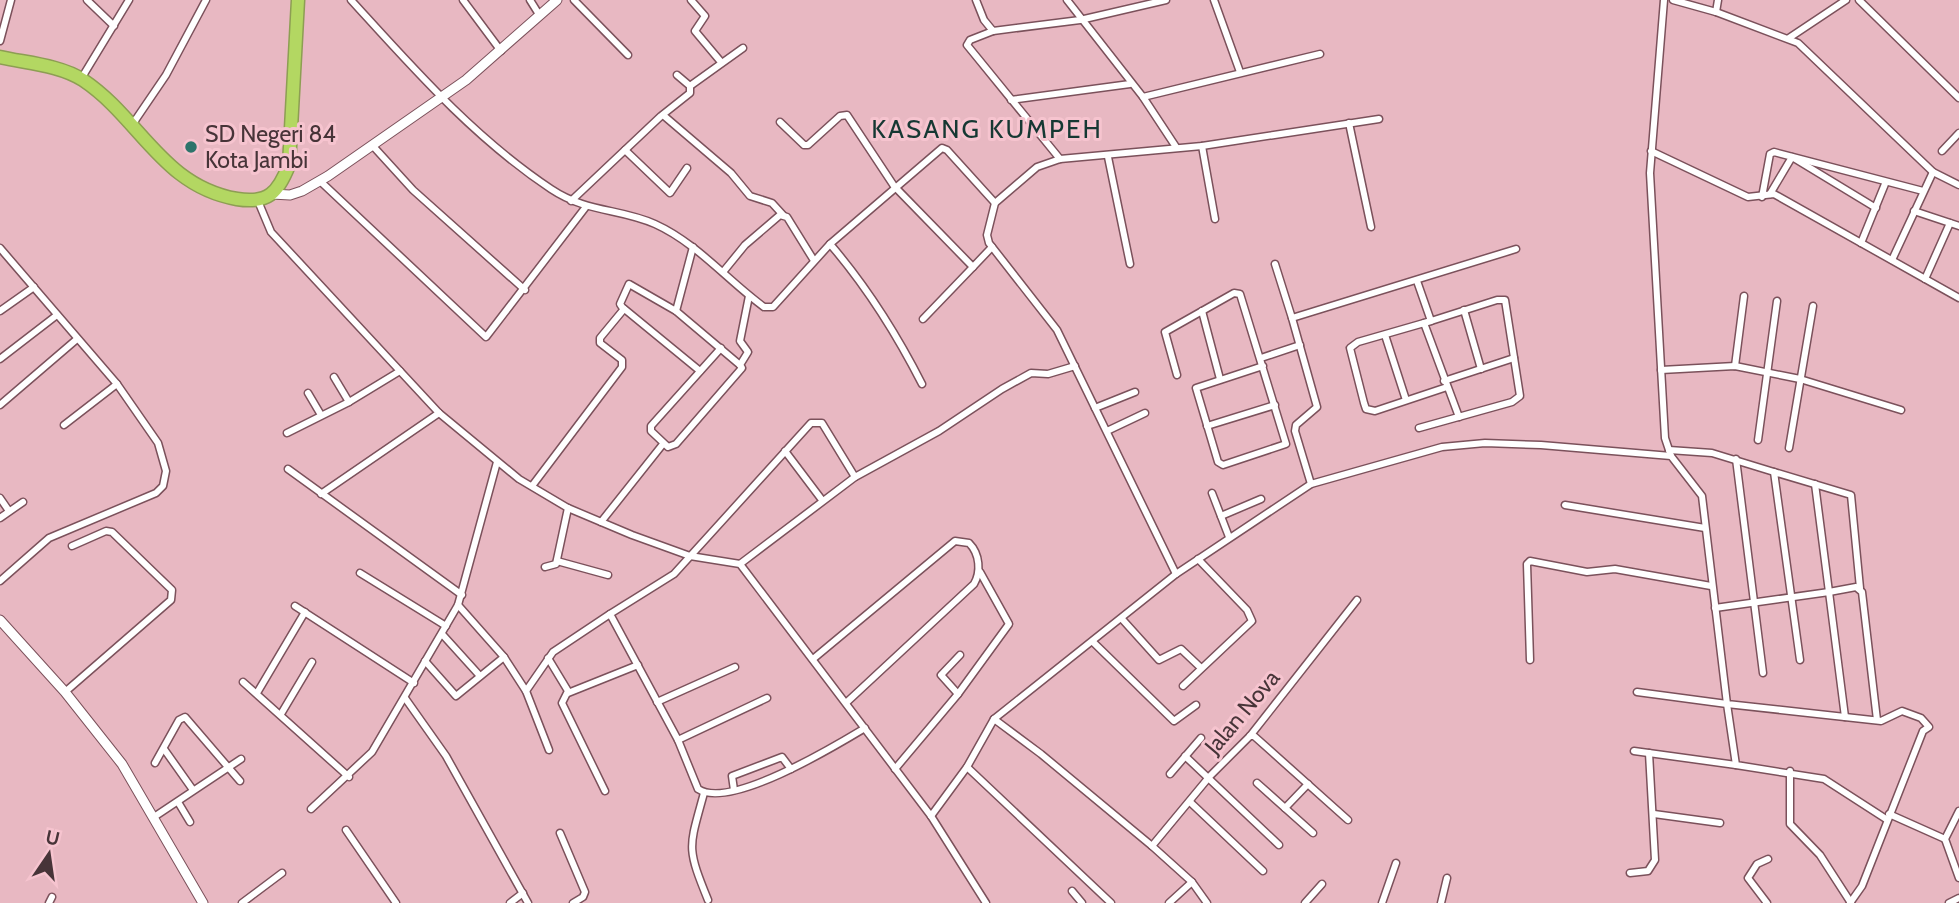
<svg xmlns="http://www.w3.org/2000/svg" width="1959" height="903" viewBox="0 0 1959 903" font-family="Cabin,sans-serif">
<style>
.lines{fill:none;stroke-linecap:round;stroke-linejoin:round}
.street-casing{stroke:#7b515b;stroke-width:9}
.secondary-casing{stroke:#7b515b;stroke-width:11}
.highway-casing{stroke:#8d9e53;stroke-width:15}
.street{stroke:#fff;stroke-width:6}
.secondary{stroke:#fff;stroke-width:9}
.highway{stroke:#b3d762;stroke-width:12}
.poi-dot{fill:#2d746b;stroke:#f6c4cf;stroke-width:2.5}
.labels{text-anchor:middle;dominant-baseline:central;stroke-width:6;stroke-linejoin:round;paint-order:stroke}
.poi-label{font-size:23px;fill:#473438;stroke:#f6c4cf;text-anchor:start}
.street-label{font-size:23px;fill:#473438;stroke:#f6c4cf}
.quarter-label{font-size:26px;letter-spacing:2px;fill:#163833;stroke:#f6c4cf}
</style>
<rect width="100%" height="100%" fill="#e8b8c2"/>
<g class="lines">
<defs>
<g id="street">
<path d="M87 0 114 26"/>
<path d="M351 0C413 68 473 137 551 189 587 213 619 208 655 224 697 243 728 281 764 307H773L830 244"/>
<path d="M463 0 501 51"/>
<path d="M530 0 540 16"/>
<path d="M574 0 628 55"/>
<path d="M691 0 705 16 695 31 721 62"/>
<path d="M976 0 984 20 993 31 1080 20 1166 0"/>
<path d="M1067 0 1143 97 1176 147"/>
<path d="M1214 0 1240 72"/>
<path d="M1664 0 1650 173 1665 438 1671 456"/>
<path d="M1673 0 1716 12 1798 43 1933 172 1959 185"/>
<path d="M1859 0 1959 98"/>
<path d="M1716 12 1718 0"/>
<path d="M993 31 970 40 967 45 1060 159"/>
<path d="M1789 38 1846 0"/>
<path d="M0 41 11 0"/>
<path d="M81 79 129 0"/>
<path d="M690 86 743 48"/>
<path d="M1143 97 1320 54"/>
<path d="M1011 100 1130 84"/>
<path d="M663 115 731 173 750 196 772 203 783 215"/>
<path d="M780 122 804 145H808L840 116 847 115 894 186 973 267 992 247"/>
<path d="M1349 123 1371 227"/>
<path d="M132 125 166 75 206 0"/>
<path d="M372 145 413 190 525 290"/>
<path d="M1202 146 1215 219"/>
<path d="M625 150 670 193 687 168"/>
<path d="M1651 151 1748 197 1774 194 1959 298"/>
<path d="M1942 151 1959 133"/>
<path d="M1108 157 1130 264"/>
<path d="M320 181 486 337 585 208"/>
<path d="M1770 194 1792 157 1876 208"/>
<path d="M1762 197 1770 154 1774 152 1923 191"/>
<path d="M258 201 271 232 439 413 519 479 568 508 632 535 690 556 740 564 931 816 986 903"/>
<path d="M571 201 661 116 690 93V86L677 75"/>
<path d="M1914 211 1959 226"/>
<path d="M1861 243 1885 184"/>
<path d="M0 248 117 384 158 443 166 471 163 486 156 493 49 538 0 581"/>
<path d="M1892 260 1933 172"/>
<path d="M1275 264 1292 318"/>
<path d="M723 272 745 245 780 215 787 217 813 259"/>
<path d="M1925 279 1950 223"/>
<path d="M1417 281 1431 321 1358 342 1350 348 1364 403 1366 409 1375 411 1447 387"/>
<path d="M1464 310 1481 369"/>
<path d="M0 311 34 287"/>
<path d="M676 311 693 247"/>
<path d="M1202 311 1220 379"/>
<path d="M923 319 973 267"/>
<path d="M1424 323 1459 417"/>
<path d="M1385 335 1406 400"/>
<path d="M721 348 651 426V431L668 447 676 444 742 368 740 365 748 352 740 341 749 296"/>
<path d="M1261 358 1300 345"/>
<path d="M0 359 57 315"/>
<path d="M1735 366 1744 296"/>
<path d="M1661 370 1735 366 1800 379 1901 410"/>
<path d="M700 371 622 307 620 304 629 284 676 311 740 365"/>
<path d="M1177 375 1165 332 1234 293 1240 294 1286 444 1223 465 1218 462 1196 388 1263 366"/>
<path d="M334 377 349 402"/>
<path d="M1444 381 1514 358"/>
<path d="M922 384C896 333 867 287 830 244L942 148 947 150 995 203"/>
<path d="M308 393 321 415"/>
<path d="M0 405 77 339"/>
<path d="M1095 408 1135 392"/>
<path d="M64 425 117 384"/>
<path d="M1207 426 1275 405"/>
<path d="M1419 428 1512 402 1520 396 1505 300H1497L1431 321"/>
<path d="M1107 431 1145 413"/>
<path d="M287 433 349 402 400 371"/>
<path d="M1758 440 1777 301"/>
<path d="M1789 448 1813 306"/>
<path d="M1669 450 1712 453 1774 472"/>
<path d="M785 451 822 500"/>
<path d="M1736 459 1763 673"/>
<path d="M288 469 462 595"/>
<path d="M855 477 822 423H811L674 574 610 614 678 740 698 789C730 810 835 746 865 728"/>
<path d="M1311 484 1295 431 1296 425 1317 407 1292 318 1516 249"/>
<path d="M1815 484 1829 592 1856 587 1862 592 1877 720"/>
<path d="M532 486 622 367V360L600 343V338L624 309"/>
<path d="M1212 493 1229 537"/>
<path d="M321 494 439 413"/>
<path d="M0 498 9 511"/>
<path d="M1565 505 1705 528"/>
<path d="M1221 516 1261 499"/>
<path d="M0 518 23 502"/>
<path d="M601 522 663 444"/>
<path d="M557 561 608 575"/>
<path d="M740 564 855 477 939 431 1002 389 1031 373 1048 374 1075 366"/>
<path d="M545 567 556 564 568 508"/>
<path d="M360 573 446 626"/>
<path d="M1176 574 1057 330 989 243 987 235 995 203 1037 167 1060 159 1202 146 1379 119"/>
<path d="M295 606 414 683"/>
<path d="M1715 608 1829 592 1845 717"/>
<path d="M1122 619 1159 660 1181 649 1201 668"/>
<path d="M442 634 480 676"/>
<path d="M1093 642 1174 721 1196 705"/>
<path d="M504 657 526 691 553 652 610 614"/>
<path d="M548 658 568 691 562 703 605 791"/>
<path d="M813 659 955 541 969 543C980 554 981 572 974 584L847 702"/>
<path d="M1530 660 1527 564 1530 561 1587 572 1615 569 1711 586"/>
<path d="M1800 660 1774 472 1851 495 1860 588"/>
<path d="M425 661 456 696 504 657 458 605"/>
<path d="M243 682 349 777"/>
<path d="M1183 686 1252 621 1247 610 1198 559"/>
<path d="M526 691 549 750"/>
<path d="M65 692 171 600 172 590 112 532 106 531 72 546"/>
<path d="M1637 692 1727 704 1736 765 1824 779 1886 819"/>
<path d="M257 693 305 612"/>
<path d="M568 693 638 665"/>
<path d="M958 694 1009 624 980 572"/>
<path d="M405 698 446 756 528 903"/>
<path d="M657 702 735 667"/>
<path d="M281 714 312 662"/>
<path d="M994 719 1041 754 1152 846 1192 882 1207 903"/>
<path d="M1250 736H1254L1348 820"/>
<path d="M678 740 767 698"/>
<path d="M164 749 193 790"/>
<path d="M1634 751 1736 765"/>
<path d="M1185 756 1279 845"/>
<path d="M155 763 179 720 185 717 240 781"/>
<path d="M967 767 1111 903"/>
<path d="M895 769 958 694 941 675 960 655"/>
<path d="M1790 771V824L1820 855 1851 903"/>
<path d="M1170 774 1201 738"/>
<path d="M1257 783 1313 833"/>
<path d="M734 790 732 776 782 757 791 769"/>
<path d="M704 793C689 848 686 846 708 900"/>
<path d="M178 802 190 822"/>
<path d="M1190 802 1263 871"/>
<path d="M1285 808 1308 784"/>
<path d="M311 809 372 752 458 605 497 462"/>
<path d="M1959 811 1945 839 1959 878"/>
<path d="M1654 814 1720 823"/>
<path d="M1889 814 1945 839"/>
<path d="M931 816 967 767 994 719 1176 574 1311 484 1442 447 1485 443 1541 445 1671 456 1702 496 1727 704 1881 721 1902 711 1921 718 1929 727 1923 731 1862 886 1850 903"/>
<path d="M154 817 241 759"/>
<path d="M346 830 396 903"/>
<path d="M560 833 585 892 583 897 573 903"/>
<path d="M1152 846 1210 776 1250 736 1357 600"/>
<path d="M1630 873 1648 871 1655 860 1649 753"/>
<path d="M1072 891 1082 903"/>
<path d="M49 903 52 897"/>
<path d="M242 903 282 873"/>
<path d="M510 903 523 893"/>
<path d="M1169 903 1192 882"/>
<path d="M1305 903 1322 884"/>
<path d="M1382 903 1396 863"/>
<path d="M1441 903 1447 878"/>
<path d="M1767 903 1748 878 1757 864 1768 859"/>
<path d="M1949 903 1959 898"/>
</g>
<g id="secondary">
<path d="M272 194 290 195 302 191 328 176 466 80 557 0"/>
<path d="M0 620 65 692 122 764 203 903"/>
</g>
<path id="highway" d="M0 57C26 63 60 65 83 80 140 118 162 186 237 199 268 204 278 193 289 165L298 0"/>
</defs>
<use href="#street" class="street-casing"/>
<use href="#secondary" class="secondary-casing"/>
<use href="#highway" class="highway-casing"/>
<use href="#street" class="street"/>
<use href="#secondary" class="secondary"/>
<use href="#highway" class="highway"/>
</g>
<circle class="poi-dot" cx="191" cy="147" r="7"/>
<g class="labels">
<g class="poi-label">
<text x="205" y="134">SD Negeri 84<tspan x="205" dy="26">Kota Jambi</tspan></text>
</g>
<g class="street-label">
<text transform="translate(1242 712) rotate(-50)">Jalan Nova</text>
</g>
<g class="quarter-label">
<text x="987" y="129">KASANG KUMPEH</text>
</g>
</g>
<g transform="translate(49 854) rotate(13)" stroke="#f6c4cf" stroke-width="5" paint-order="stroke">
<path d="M0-5L12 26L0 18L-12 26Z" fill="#473438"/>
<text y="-10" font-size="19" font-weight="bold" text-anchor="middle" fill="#473438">U</text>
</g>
</svg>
